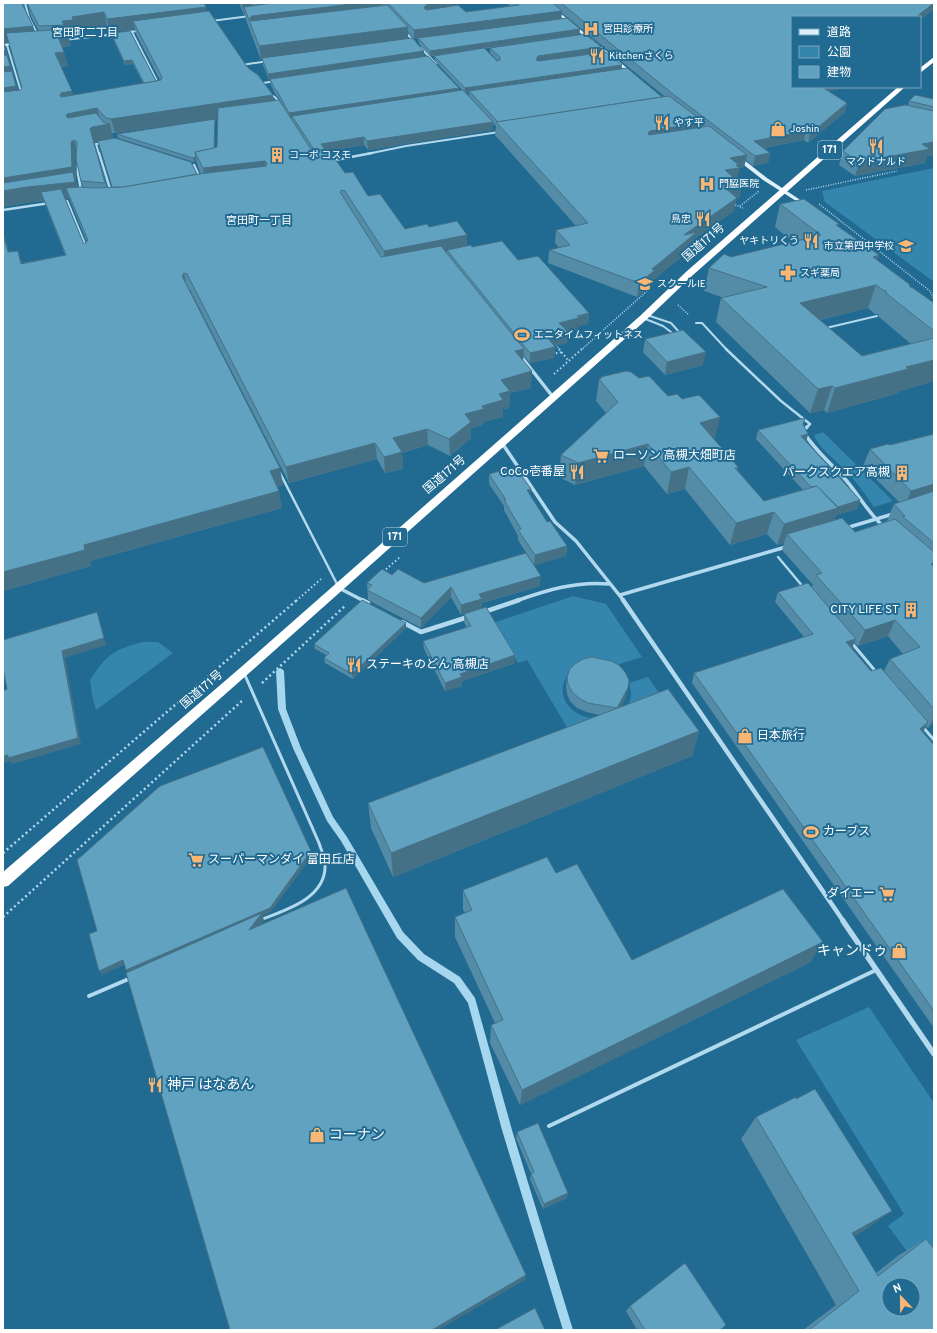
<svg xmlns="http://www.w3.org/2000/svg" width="937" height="1333" viewBox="0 0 937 1333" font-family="Overpass,'Noto Sans JP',sans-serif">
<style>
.green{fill:#3586ae}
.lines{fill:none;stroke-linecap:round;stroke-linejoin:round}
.stream{fill:#a6d7ee;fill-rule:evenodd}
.path-far2{stroke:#b2d9ed;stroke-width:1.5;stroke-dasharray:1 1.5;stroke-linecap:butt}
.path-far1{stroke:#b2d9ed;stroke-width:2;stroke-dasharray:1.5 2.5;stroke-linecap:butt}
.path{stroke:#b2d9ed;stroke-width:2.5;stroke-dasharray:2 3;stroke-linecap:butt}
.lane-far3{stroke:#b2d9ed;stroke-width:2}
.lane-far2{stroke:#b2d9ed;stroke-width:2.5}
.lane-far1{stroke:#b2d9ed;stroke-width:3}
.lane{stroke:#b2d9ed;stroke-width:4}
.street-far4{stroke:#b2d9ed;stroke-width:2}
.street-far3{stroke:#b2d9ed;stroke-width:2.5}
.street-far2{stroke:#b2d9ed;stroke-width:3.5}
.street-far1{stroke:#b2d9ed;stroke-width:4.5}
.street{stroke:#b2d9ed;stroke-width:5.5}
.secondary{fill:#def0fa;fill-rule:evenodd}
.highway{fill:#fff;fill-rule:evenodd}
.wall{fill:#548ba6;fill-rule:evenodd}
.shaded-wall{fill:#457187}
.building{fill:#62a2c1;stroke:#457187;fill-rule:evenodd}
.labels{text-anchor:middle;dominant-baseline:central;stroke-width:4;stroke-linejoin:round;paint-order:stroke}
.far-poi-label{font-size:10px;fill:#fff;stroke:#216a91;text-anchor:start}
.far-neighbourhood-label{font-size:11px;fill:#fff;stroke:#216a91}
.shield{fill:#216a91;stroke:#bcd2de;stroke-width:1}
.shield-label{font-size:11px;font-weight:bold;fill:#fff}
.street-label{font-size:12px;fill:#fff;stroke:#216a91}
.poi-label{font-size:12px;fill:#fff;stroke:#216a91;text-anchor:start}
.near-poi-label{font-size:14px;fill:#fff;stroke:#216a91;text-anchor:start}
</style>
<rect width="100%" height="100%" fill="#216a91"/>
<g class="green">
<path d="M934 168V282L825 202 822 191Z"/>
<path d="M823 432 893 501 874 507C865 494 856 481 845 470 834 458 820 450 814 435Z"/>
<path d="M573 596 606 604 642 657 610 667 570 672C552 693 570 718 595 718 601 718 608 714 613 712 630 706 634 701 629 683L648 677 671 710 577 744 527 660 518 663 493 623Z"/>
<path d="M143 642H158L173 653 96 710 92 695 90 680C107 654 113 650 143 642Z"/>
<path d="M869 1007 934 1103V1287L888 1226 904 1214 796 1040Z"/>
</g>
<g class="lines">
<path class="stream" d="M280 668 282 669 284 671 286 709 301 748 333 817 347 837 403 932 424 954 460 977 475 998 512 1130 573 1330H563L502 1130 468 1003 454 983 418 960 397 938 341 841 327 821 293 748 278 709 276 671 278 669Z"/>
<g class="path-far2">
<path d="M806 190 897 171"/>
<path d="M733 204 743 208"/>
<path d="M819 204 930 291 934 299"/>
<path d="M740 206 759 191"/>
<path d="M678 305 689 315"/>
<path d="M556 345 560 350"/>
<path d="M581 350 647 291"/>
</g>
<g class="path-far1">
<path d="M559 349 568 360"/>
<path d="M552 354 562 352"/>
<path d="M554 374 582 349"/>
<path d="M383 572 400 557"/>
<path d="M296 601 321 579"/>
</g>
<g class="path">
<path d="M262 683 346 605"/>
<path d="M3 853 297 600"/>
<path d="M3 917 243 700"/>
</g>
<g class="lane-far3">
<path d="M647 315 671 323 681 334"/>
<path d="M643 318 663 326 675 335"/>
<path d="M696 323H702L727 350"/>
<path d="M826 328 877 316"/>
</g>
<g class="lane-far2">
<path d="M726 349 781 401 810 424 807 427"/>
<path d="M280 473 338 586"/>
<path d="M778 557 804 588"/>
</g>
<g class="lane-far1">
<path d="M851 642 877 673"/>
<path d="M244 673 319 843C321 850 325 857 325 864 327 898 286 910 260 920"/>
<path d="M922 726 934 740"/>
</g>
<g class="lane">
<path d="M89 996 131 978"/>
<path d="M549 1126 876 970"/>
</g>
<g class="street-far4">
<path d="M25 3 29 18 38 35"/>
<path d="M211 21 250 16"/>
<path d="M404 31 415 42"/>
<path d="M125 32 141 31"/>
<path d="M132 32 159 85"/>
<path d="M64 40 117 34"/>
<path d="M7 45 22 95"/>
<path d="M421 48 436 64"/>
<path d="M242 65 268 61"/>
<path d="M258 84 275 81"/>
<path d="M269 93 276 98 279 104"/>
<path d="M99 154 96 144 104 143"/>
<path d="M367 154 406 146 499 132"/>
</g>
<g class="street-far3">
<path d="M99 153 111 192"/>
<path d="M330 161 372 153"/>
<path d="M78 162V174L81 190"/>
<path d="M194 165 200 178"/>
<path d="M67 201 86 247"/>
<path d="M3 210 50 203"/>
</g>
<g class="street-far2">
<path d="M520 355 553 397"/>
<path d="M807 427 803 431C814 450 831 463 845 479 859 495 868 513 884 527"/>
<path d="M502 443 555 522 576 541 624 601"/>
<path d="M846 528 893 514"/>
<path d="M339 588 364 601"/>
<path d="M620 595 786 547"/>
<path d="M516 601C547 590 576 581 609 584"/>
</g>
<g class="street-far1">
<path d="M362 600 368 603"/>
<path d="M623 600 844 922"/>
<path d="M484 612 519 600"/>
<path d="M402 622 421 632 468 617"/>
</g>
<path class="street" d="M843 921 934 1054"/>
<g class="secondary">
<path d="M544 3H548L633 73V75H631Z"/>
<path d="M21 42 20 44 3 46V44Z"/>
<path d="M735 156H739L767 178 808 205 804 206 763 180 735 158Z"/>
</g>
<g class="highway">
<path d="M934 57V62L920 73V68Z"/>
<path d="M898 87H905L693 275 646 320 248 674 8 886 3 887V872L240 668 640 316 687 271Z"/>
</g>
</g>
<g class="wall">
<path d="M3 3H23L25 9 35 31H39L31 17 27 3 207 11 248 68 273 100 283 106 278 97 275 94 271 85 270 80H269L263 65V60H261L246 20 245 15H244L239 3H452V6L466 12 510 6 506 3H934V9L920 20V17L792 87H851L828 91 847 103 845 112 808 143 804 140 764 148 770 153 768 163 753 166 746 160 744 167 739 168 737 181 742 185 739 198 736 199 734 211 696 238 695 246 653 280V284L637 297 548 263 549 250 559 248 555 243 556 230 576 226 495 135 496 126 493 123V130L368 150 364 145 329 151 345 173 368 196 405 229 429 227 467 246 518 260 589 313 588 324 578 326V329L567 331 568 332 567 343 554 346 555 347 554 358 530 363 523 355V360L531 388 510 393 509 408 503 409V417L483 422V425L471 428V438L450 456 428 445 402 453 403 469 385 473 377 459 289 483 190 290 189 289 283 485 277 487 282 508 90 561 91 566 3 591 9 252 22 263 65 255 44 201 32 202 3 207ZM562 13 664 96 662 97 621 69 601 52V47L490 48V53L498 61H497L469 51 579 34 580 29 561 19ZM107 26 110 32 135 29 136 34 160 80 156 81 111 33 112 37 125 65 133 64 143 83 73 95 61 67 68 66 62 47 71 46 68 34 77 33 76 30ZM408 32 414 39H418L419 44 430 56H434L435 61 462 90 459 91V88L424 56V51L408 39ZM9 42 22 88 20 90 18 91 4 43ZM469 92V97L466 93ZM218 118 217 147H215V124L117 134 118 138 194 162H197L198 167 201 174H197L102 140 113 138 112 133H115ZM98 141 112 187H107L94 143ZM76 156 81 181 83 187H78L76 182 75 157ZM65 198H69L87 242 85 244 83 242Z"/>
<path d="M934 99V155L927 156 925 163 855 176 839 165 843 151 908 106 909 101Z"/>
<path d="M780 204 839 224 838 226 879 255 877 260 910 287 934 303V381L900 391 899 393 827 413 824 410 810 413 716 322 721 298H724L704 291 709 268 731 257 793 242 775 227ZM868 308 875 314H878L879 317 911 344 862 356 820 320Z"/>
<path d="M645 339 703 365 665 375 643 352Z"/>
<path d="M601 377 639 378 668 396 715 439H714L738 467 737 470 764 501 803 490 756 439 758 430 805 418 803 425 808 434 806 441 860 500 857 509 836 515 834 520 855 532 887 521 894 504 899 502 863 466 870 449 890 445 934 434V722L928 728 926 726 923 732 934 745V1028L692 683 694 673 804 637 775 602 778 592 812 587 813 585 782 550 784 543 777 545 767 534 730 545 685 489 667 494 644 466 575 485 559 477 561 455 606 413 596 401 599 379 601 378ZM888 636 903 654 890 659 884 671H871L852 648 854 642 858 646Z"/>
<path d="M489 474 530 495 547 522 567 546 566 556 534 565 518 540V536L504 510V506L489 484Z"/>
<path d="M392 575 424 583 540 586 482 603 481 608 515 663 462 681V686L445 691 424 649 423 641 467 628 464 622V614L461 615 451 597 421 628 368 600 367 583Z"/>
<path d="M406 628 353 679 325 663 324 658 326 655 315 649 314 644Z"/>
<path d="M567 677 626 697 621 707 699 731 692 756 393 877 371 828 368 803 600 715 586 712 577 708 570 701 567 694 566 686Z"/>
<path d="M556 873 632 960 811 962 520 1105 490 1043 491 1025 495 1023 455 937V917L465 913 463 910V890Z"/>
<path d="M756 1117 868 1228 854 1236 876 1273 899 1255 926 1239 934 1330H803L836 1305 741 1139Z"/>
<path d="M517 1132 567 1198 543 1209 530 1179 531 1174 516 1138Z"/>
<path d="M630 1306 720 1330H637L626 1311Z"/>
</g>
<g class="shaded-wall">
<path d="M242 3H252L254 14 244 7 245 15H244Z"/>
<path d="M258 3H336L260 13Z"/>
<path d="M360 3H382L383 13 254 30 250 18 252 16Z"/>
<path d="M439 3H452V9L427 14 424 8 426 5Z"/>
<path d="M934 3V9L920 20V17H916Z"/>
<path d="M206 7 208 20 133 21 135 29 110 32 107 19Z"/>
<path d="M562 11 561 19 414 39V30Z"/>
<path d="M104 12 107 26 76 30 77 33 68 34 71 46 61 47 57 34 66 33 62 21 72 17Z"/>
<path d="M33 26 37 39 4 43 21 100 3 103V29Z"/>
<path d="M408 27V40L261 60 259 46Z"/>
<path d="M580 29 579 34 430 56V51Z"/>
<path d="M601 47V52L538 62 536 60 538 56Z"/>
<path d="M424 51V57L269 80 268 74Z"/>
<path d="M64 52 68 66 59 67 55 53Z"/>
<path d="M132 60 133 64 125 65 124 61Z"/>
<path d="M622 65 621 70 469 91V92L465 93V88Z"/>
<path d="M817 87H851L815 93Z"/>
<path d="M459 88V94L292 116V119H290L289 113Z"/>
<path d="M72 91 76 105 60 96 61 93Z"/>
<path d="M273 95 275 110 115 133 111 119Z"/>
<path d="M847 103 845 112 808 143 810 134Z"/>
<path d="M97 108 101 123 71 128 66 116 67 114Z"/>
<path d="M215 119V124L214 158 213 153Z"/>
<path d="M493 122V130L368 150 367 141Z"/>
<path d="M704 122 702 135 649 144 648 133 650 131Z"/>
<path d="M110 124 113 138 96 142 94 144 90 129 92 127Z"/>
<path d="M806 131 804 140 752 150 754 141Z"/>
<path d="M364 137V145L325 152 321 144Z"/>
<path d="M74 140 78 154 75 157 76 182 78 187 66 188 69 198 45 201 41 192 44 201 32 202 3 207V178L71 142Z"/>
<path d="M934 142V155L927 156 925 163 855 176 859 162 922 144Z"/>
<path d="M770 153 768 163 753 166 755 156Z"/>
<path d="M747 155 744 167 739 168 737 181 725 170 730 158Z"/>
<path d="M196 157 197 162H194L193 158Z"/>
<path d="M265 161 267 176 206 183 203 168Z"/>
<path d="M742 185 739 198 736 199 734 211 696 238 695 246 653 280V284L637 297 639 283 684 235 725 188Z"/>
<path d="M3 230 14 268 8 252 3 235Z"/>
<path d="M467 235V250H447V254L385 267 384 251Z"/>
<path d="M18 251 23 266 21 264Z"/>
<path d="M879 255 871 278 873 257Z"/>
<path d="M184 273 187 289 182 276Z"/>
<path d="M876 285 868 308 794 326 800 303Z"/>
<path d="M589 313 588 324 578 326V329L559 333V323Z"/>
<path d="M568 332 567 343 546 348 547 337Z"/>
<path d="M555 347 554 358 530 363V353Z"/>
<path d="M524 349 523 365 515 351Z"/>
<path d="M706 352 703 365 665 375 667 362Z"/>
<path d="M934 360V381L900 391 899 393 827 413 835 388 906 367Z"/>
<path d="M532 371 531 388 510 393 509 408 503 409V417L483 422V425L471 428V438L450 456 449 439 465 414 482 406 499 394 501 380Z"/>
<path d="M832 386 824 410 810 413 818 389Z"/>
<path d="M720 417 715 439 695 444 700 423Z"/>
<path d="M427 429 428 445 402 453 403 469 385 473 384 457 393 438Z"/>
<path d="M808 434 806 443 801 436Z"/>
<path d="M375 443 377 459 289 483 286 467Z"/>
<path d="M648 444 644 466 575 485 578 463Z"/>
<path d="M689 467 685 489 667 494 671 472Z"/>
<path d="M280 468 283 485 273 488 270 471Z"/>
<path d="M934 484V497L904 507 911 491Z"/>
<path d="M531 489 530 499 527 490Z"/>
<path d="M279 491 282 508 90 561 91 566 3 591V572L84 545Z"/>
<path d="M860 500 857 509 836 515 830 529 787 534 784 543 777 545 784 524Z"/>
<path d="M774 512 767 534 730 545 736 523Z"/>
<path d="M567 546 566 556 534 565 535 555Z"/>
<path d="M541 576 540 586 482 603 481 609 461 615V605L479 594Z"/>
<path d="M451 587V597L421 628V618Z"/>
<path d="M97 612 99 619 106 645 65 658 81 744 12 764 10 761 3 764V756L62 651Z"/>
<path d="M895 620 888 636 858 646 865 630Z"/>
<path d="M406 623V628L353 679 352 674Z"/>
<path d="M856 639 852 648 846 642Z"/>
<path d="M515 655V663L462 681V686L445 691V683L460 674Z"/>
<path d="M628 688 626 697 616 718 617 708Z"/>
<path d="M934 717V722L928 728Z"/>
<path d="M928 722 923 732 915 739 920 729Z"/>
<path d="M699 731 692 756 393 877 391 853Z"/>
<path d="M311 851 312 856 271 912 263 916 264 921 252 938 129 974 126 970Z"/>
<path d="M823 942 811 962 520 1105 522 1090Z"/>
<path d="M123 960 126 964 102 975 99 971Z"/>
<path d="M568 1193 567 1198 543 1209 544 1204Z"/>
<path d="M892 1211 868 1228 833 1248 852 1233Z"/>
<path d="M526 1275 525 1280 438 1330H432Z"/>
</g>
<g class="building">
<path d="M3 3H22L23 6 33 26 3 29Z"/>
<path d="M27 3H204L206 7 107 19 104 12 72 17 73 20 62 21 64 25 39 26Z"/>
<path d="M273 3H360L252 16 250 18 251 21 387 5 408 27 259 46 244 7Z"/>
<path d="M388 3H439L426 5 424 8 427 10 458 5 466 12 519 5 517 3H553L562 11 414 30Z"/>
<path d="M561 3H934L916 17H792V87H822L847 103 810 134 806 131 754 141 770 153 755 156 673 94Z"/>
<path d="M209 11 248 68 258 75 273 95 111 119 106 118 97 108 67 114 66 116 68 118 96 113 103 122 110 124 92 127 90 129 105 183 81 181 76 159 77 142 74 140 71 142 72 167 3 178V92L20 90 22 88 6 33 66 29 67 32 57 34 64 52 55 53 72 91 61 93 60 96 62 97 161 80 162 77 133 21Z"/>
<path d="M567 18 580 29 430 51 418 38Z"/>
<path d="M130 31 156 81 144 83 132 60 124 61 111 33Z"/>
<path d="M585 34 601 47 538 56 536 60 539 61 606 52 622 65 465 88 434 56 484 48 497 61 500 60V57L490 48Z"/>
<path d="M412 38 424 51 268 74 262 58Z"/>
<path d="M3 41 6 50 3 51Z"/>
<path d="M3 55H7L10 66 3 67Z"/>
<path d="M428 56 459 88 289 113 277 91 274 88 270 79Z"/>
<path d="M627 68 662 97 498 122 469 91Z"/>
<path d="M12 71 16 86 3 88V72Z"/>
<path d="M463 90 493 122 367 141 364 137 321 144 325 150 315 151 292 116Z"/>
<path d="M915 95 934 99V107L909 101Z"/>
<path d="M669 96 704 122 650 131 648 133 649 135 709 126 747 155 730 158 739 165H736L739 168 725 170 742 185 725 188 737 198 684 235 697 232 652 269 655 270 639 283 549 250 570 245 556 230 588 223 496 122Z"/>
<path d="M279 100 312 151 328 149 345 173 353 172 368 196 380 194 405 229 427 224 429 227 457 221 467 235 384 251 345 191 342 190 340 192 381 257 441 246 524 349 515 351 532 371 501 380 510 391 499 394 503 400 482 406 484 409 465 414 471 422 449 439 427 429 393 438 402 452 384 457 375 443 286 467 187 274 184 273 182 276 280 468 270 471 279 491 84 545 85 550 3 572V235L8 252 18 251 21 264 66 255 41 192 61 189 83 242 85 244 88 240 66 188 79 187 93 188 123 187 199 174 266 166 267 163 265 161 203 168 195 152 217 147 218 108Z"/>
<path d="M905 105 934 111V142L922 144 930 149 859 162 843 151 885 109Z"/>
<path d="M215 119 214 148 195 152 196 157 193 158 117 134Z"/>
<path d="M115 138 191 162 197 174 123 187H112L98 141Z"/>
<path d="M73 172 75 182 27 187 3 191V183Z"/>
<path d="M804 199 839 224 836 225 879 255 873 257 909 284 910 287 913 288 934 303V331L887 294 886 291 883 290 876 285 800 303 862 356 934 338V360L906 367 908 369 835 388 832 386 818 389 721 298 767 287 709 268 724 254 731 257 821 235 780 204Z"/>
<path d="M502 241 518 260 538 256 589 313 577 316 579 318 559 323 568 332 547 337 555 347 530 353 447 250 471 245 472 247Z"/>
<path d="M683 330 706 352 667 362 645 339Z"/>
<path d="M626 371 631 372 639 378 649 376 668 396 677 394 682 399 699 395 720 417 700 423 738 467 735 468 764 501 817 486 838 508 784 524 774 512 736 523 689 467 671 472 648 444 578 463 561 455 618 402 599 379 602 378 601 377Z"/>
<path d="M805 418 803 424 808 434 801 436 860 500 838 507 817 486 811 487 758 430Z"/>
<path d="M934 434V484L911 491 870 449 888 444 890 445Z"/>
<path d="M515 467 531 489 527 490 547 522 550 521 567 546 535 555 518 530 521 529 504 500H506L489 474Z"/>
<path d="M934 491V543L902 516H905L894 504Z"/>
<path d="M842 518 855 532 895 519 934 552V563L931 564 934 567V709L890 659 920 647 895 620 865 630 816 575 822 573 787 534Z"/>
<path d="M526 553 541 576 479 594 482 599 461 605 451 587 421 618 367 590 372 585 367 583 382 569 392 575 398 569 424 583Z"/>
<path d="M808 583 856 639 846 642 871 671 881 668 928 722 920 729 934 745V1011L694 673 813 634 778 592Z"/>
<path d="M362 600 406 623 352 674 324 658 329 653 314 644Z"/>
<path d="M486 607 515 655 460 674 462 677 445 683 423 641 471 626 464 614Z"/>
<path d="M97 612 104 638 62 651 78 738 8 758V755L3 756V691L7 689 3 668V640Z"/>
<path d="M592 657 611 661 619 665 625 672 629 680 628 688 617 708 588 703 579 698 572 692 568 684 567 677 570 669 575 664 583 659Z"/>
<path d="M668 689 699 731 391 853 368 803Z"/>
<path d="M263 747 311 851 270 908 126 970 123 960 99 971 89 934 97 931 77 860 160 786Z"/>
<path d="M547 857 556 873 577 864 632 960 783 889 823 942 522 1090 491 1025 503 1020 455 917 472 910 463 890Z"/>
<path d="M346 888 526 1275 432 1330H230L126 973 262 913 249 930Z"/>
<path d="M815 1089 892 1211 852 1233 878 1276 926 1239 934 1249V1330H809L859 1291 756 1117 796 1097V1099ZM889 1285H913V1309H889Z"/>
<path d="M538 1123 568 1193 544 1204 531 1174 534 1172 517 1132Z"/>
<path d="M685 1263 726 1325 720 1330H645L630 1306Z"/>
<path d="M535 1308 545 1330H498L497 1329Z"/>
</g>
<defs>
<symbol id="hospital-bare" viewBox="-9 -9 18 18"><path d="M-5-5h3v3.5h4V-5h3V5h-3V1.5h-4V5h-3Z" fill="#f9b674" stroke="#216a91" stroke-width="2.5" paint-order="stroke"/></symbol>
<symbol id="restaurant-bare" viewBox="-9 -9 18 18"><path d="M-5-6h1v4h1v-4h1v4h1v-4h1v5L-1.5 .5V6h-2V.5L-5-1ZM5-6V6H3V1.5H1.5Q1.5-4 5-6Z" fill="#f9b674" stroke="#216a91" stroke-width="2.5" paint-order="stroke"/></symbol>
<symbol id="shop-bare" viewBox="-9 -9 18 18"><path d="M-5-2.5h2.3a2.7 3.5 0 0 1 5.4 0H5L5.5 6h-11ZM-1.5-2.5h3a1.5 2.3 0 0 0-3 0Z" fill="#f9b674" stroke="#216a91" stroke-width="2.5" paint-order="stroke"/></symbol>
<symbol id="building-bare" viewBox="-9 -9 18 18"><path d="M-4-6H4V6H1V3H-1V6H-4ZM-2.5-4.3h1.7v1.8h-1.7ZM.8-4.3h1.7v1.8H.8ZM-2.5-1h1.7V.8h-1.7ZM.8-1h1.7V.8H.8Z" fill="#f9b674" stroke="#216a91" stroke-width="2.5" paint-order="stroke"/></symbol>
<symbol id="school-bare" viewBox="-9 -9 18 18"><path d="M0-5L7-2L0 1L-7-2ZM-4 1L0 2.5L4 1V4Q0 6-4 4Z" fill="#f9b674" stroke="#216a91" stroke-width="2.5" paint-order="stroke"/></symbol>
<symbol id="pharmacy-bare" viewBox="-9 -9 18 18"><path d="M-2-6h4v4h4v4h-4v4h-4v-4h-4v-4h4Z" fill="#f9b674" stroke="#216a91" stroke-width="2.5" paint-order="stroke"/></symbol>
<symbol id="stadium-bare" viewBox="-9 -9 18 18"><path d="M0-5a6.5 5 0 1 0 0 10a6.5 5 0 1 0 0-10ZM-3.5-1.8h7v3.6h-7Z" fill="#f9b674" stroke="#216a91" stroke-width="2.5" paint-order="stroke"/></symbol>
<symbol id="supermarket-bare" viewBox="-9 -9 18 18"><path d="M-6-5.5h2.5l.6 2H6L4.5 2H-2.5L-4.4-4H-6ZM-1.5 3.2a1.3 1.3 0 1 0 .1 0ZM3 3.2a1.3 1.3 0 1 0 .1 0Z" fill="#f9b674" stroke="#216a91" stroke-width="2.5" paint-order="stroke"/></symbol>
</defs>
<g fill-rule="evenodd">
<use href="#hospital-bare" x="580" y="18" width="22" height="22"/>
<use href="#restaurant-bare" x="586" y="45" width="22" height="22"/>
<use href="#restaurant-bare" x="651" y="112" width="22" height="22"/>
<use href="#shop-bare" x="767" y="118" width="22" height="22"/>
<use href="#restaurant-bare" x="865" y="135" width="22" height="22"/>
<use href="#building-bare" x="266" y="144" width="22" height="22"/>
<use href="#hospital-bare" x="696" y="173" width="22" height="22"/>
<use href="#restaurant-bare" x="692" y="208" width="22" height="22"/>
<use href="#restaurant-bare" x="800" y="230" width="22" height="22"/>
<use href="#school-bare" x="895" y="235" width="22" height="22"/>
<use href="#pharmacy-bare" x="777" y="262" width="22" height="22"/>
<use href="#school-bare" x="634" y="273" width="22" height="22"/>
<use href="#stadium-bare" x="511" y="324" width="22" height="22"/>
<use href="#supermarket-bare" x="590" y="445" width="22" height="22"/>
<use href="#restaurant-bare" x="566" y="461" width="22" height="22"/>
<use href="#building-bare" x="891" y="462" width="22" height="22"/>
<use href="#building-bare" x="900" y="599" width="22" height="22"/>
<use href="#restaurant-bare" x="343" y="654" width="22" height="22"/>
<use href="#shop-bare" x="734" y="725" width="22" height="22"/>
<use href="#stadium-bare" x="800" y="821" width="22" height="22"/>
<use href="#supermarket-bare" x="185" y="849" width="22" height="22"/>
<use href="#supermarket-bare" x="876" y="883" width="22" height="22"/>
<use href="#shop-bare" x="888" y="940" width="22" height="22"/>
<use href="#restaurant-bare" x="144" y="1074" width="22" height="22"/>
<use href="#shop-bare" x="306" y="1124" width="22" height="22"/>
</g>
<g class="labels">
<g class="far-poi-label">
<text x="603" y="29">宮田診療所</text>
<text x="609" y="56">Kitchenさくら</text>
<text x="674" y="123">やす平</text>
<text x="790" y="129">Joshin</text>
<text x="289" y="155">コーポ コスモ</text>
<text x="876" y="162" text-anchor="middle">マクドナルド</text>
<text x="719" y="184">門脇医院</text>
<text x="691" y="219" text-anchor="end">鳥忠</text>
<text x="799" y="241" text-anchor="end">ヤキトリくう</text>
<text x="894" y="246" text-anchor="end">市立第四中学校</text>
<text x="800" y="273">スギ薬局</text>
<text x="657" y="284">スクールIE</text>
<text x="534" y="335">エニタイムフィットネス</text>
</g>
<g class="far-neighbourhood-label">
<text x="85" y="33">宮田町二丁目</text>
<text x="259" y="221">宮田町一丁目</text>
</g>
<g class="shield">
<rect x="818" y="141" width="24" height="18" rx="3"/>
<rect x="383" y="528" width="24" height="18" rx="3"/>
</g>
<g class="shield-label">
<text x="830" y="150">171</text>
<text x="395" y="537">171</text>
</g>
<g class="street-label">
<text transform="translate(704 243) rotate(-41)">国道171号</text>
<text transform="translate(445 475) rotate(-41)">国道171号</text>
<text transform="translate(202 690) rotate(-41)">国道171号</text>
</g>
<g class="poi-label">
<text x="613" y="456">ローソン 高槻大畑町店</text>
<text x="565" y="472" text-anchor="end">CoCo壱番屋</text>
<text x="890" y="473" text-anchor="end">パークスクエア高槻</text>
<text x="899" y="610" text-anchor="end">CITY LIFE ST</text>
<text x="366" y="665">ステーキのどん 高槻店</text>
<text x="757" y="736">日本旅行</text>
<text x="823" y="832">カーブス</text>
<text x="208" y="860">スーパーマンダイ 富田丘店</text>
<text x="875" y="894" text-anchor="end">ダイエー</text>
</g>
<g class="near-poi-label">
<text x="887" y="951" text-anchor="end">キャンドゥ</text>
<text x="167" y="1085">神戸 はなあん</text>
<text x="329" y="1135">コーナン</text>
</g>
</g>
<rect width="937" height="1333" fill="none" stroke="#ffffff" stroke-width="8"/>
<rect x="791" y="16" width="130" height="72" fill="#216a91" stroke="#7aa6bd"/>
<rect x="799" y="29" width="20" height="6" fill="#def0fa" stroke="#7aa6bd"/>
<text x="827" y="36" font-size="12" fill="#ffffff">道路</text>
<rect x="799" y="46" width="20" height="12" fill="#3586ae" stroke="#7aa6bd"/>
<text x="827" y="56" font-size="12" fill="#ffffff">公園</text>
<rect x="799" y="66" width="20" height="12" fill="#62a2c1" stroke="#7aa6bd"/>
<text x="827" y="76" font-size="12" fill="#ffffff">建物</text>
<g transform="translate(901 1297) rotate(338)"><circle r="19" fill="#216a91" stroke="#7aa6bd"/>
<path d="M0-3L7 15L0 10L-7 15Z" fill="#f9b674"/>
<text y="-6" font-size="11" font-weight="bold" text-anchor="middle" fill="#ffffff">N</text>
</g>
</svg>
